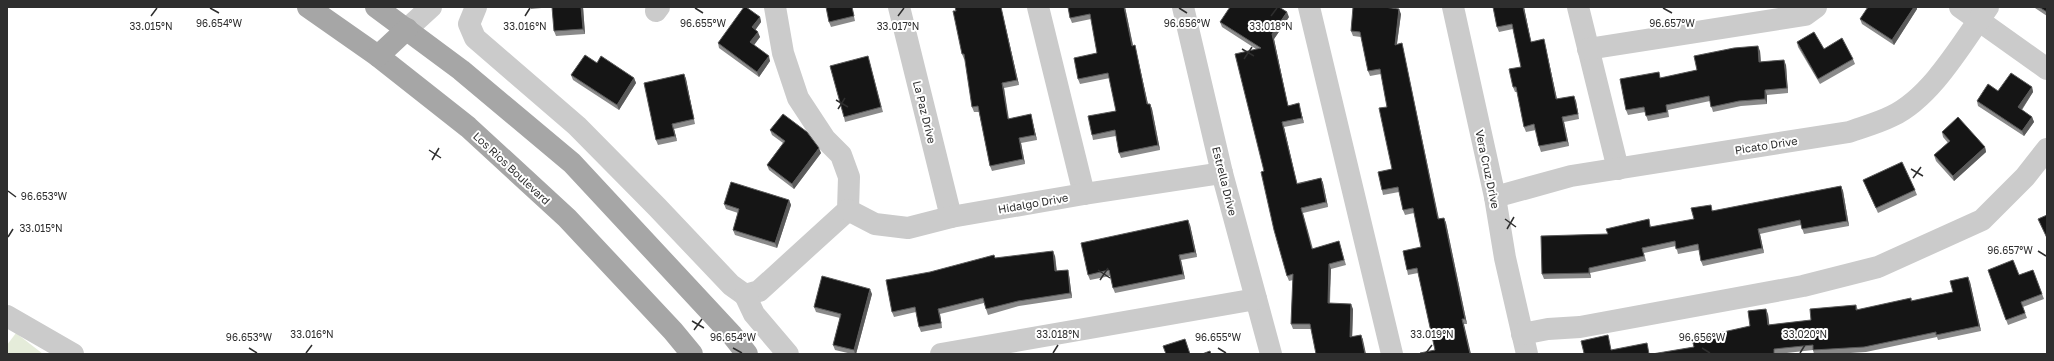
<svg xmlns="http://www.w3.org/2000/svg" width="2054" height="361" viewBox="0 0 2054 361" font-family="'Golos Text',sans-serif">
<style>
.garden{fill:#e5ecda}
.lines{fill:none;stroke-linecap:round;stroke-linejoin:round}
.minor{stroke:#cbcbcb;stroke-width:22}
.major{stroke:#a6a6a6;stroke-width:22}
.wall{fill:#8a8a8a}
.shaded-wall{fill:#5b5b5b}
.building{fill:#151515;stroke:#5b5b5b}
.ticks{fill:none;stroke:#2e2e2e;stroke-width:1.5}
.labels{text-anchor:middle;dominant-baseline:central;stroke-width:4;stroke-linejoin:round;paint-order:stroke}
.street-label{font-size:11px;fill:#2e2e2e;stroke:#fff}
.ticks-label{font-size:10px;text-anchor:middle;fill:#2e2e2e;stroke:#fff;stroke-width:4;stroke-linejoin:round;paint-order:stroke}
</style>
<rect width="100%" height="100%" fill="#fff"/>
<path class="garden" d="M16 333 43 354H7V345Z"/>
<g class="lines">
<g class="minor">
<path d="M476 7 469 24 475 38 577 126 657 207 731 285 745 295 759 291 848 210 849 177 841 155 825 139 798 98 783 53 775 7"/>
<path d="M899 7 951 217"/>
<path d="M1038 7 1084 194"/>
<path d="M1183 7 1222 173 1271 354"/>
<path d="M1309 7 1392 354"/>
<path d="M1453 7 1495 197 1505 258 1527 354"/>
<path d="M1578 7 1618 169"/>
<path d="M1960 7 2047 69"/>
<path d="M656 11 659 7"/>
<path d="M407 29 431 7"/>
<path d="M1588 49 1805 15 1816 7"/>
<path d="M1495 197 1571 176 1849 132C1863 127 1878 123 1892 116 1932 97 1962 43 1988 7"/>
<path d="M848 210 875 224 908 228 951 217 1084 194 1222 173"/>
<path d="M745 295 754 314 788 354"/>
<path d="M7 316 73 354"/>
<path d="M1522 334 1548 329 1580 327 1803 286 1878 267 1982 220 2025 177 2047 149"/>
<path d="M941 354 1256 299"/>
</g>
<g class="major">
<path d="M308 7 378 56 468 127 567 218 673 331 692 354"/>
<path d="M376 7 461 70 572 163 732 335 747 354"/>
<path d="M378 56 407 29"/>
</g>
</g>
<g class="wall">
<path d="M531 7H583L585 34 556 36 554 31 552 7 531 9Z"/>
<path d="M852 7 855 21 831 27 829 22Z"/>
<path d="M955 7H1001L1019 85 1004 88 1009 119H1032L1037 140 1021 143 1025 164 992 171 990 166 979 112H974L972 107 965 59H964L962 54Z"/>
<path d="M1068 7H1125L1133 45H1135L1136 50 1148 104H1150L1152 109 1160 150 1121 158 1119 153 1116 136 1093 140 1092 135 1116 111 1110 78 1080 84 1078 79 1097 53 1091 19 1072 23 1070 18Z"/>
<path d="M1386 7 1401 14 1397 44 1402 43 1403 48 1438 219 1444 218 1446 223 1467 324H1464L1435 350 1418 273 1408 275 1407 270 1421 247 1414 213 1405 215 1403 210 1399 192 1383 195 1382 190 1392 169 1387 107 1381 74 1370 76 1368 71 1361 37 1353 36 1351 31Z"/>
<path d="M1493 7H1524L1531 42 1545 44 1557 99 1576 101 1579 119 1564 122 1569 146 1541 152 1539 146 1536 130 1526 132 1524 127 1517 92H1515L1513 87 1521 67 1513 29 1499 32 1497 27Z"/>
<path d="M1864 7H1917V9L1894 45 1862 24 1860 19 1867 9Z"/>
<path d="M2035 7H2047V16L2035 8Z"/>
<path d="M760 17 761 22 755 30 760 37 753 45 770 61 759 77 719 48 718 43Z"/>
<path d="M1289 17 1274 39 1288 105 1300 108 1304 123 1284 127 1297 183 1321 178 1323 183 1328 207 1303 213 1313 249 1339 241 1346 265 1331 269 1330 303 1353 309 1352 337 1361 335 1363 340 1311 329H1293L1291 324 1293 280 1289 281 1287 276 1264 171 1256 49 1222 27 1220 22Z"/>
<path d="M1797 42 1824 49 1853 59 1855 64 1820 84 1798 47Z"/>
<path d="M1760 51 1761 62 1786 65 1788 93 1767 95V104L1741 106 1713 112 1710 101 1668 110 1669 117 1648 121 1645 112 1628 115 1626 110 1661 78 1697 70Z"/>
<path d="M868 56 883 112 845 122 844 117Z"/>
<path d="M597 63 634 78 636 83 619 110 573 80 571 75Z"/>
<path d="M684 74 686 79 695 124 674 129 677 141 658 145 656 140Z"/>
<path d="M2032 87 2033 92 2022 110 2032 117 2034 122 2024 136 1978 106 1977 101 1998 91Z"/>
<path d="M770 130 821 153 794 189 769 170 767 165 783 143 772 135Z"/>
<path d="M1942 132 1985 147 1986 152 1954 181 1936 161 1934 155 1948 143 1943 137Z"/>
<path d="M1863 180 1915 190 1917 195 1878 213Z"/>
<path d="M1841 186 1843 191 1849 226 1804 234 1801 225 1760 234 1764 253 1703 266 1701 261 1699 250 1678 254 1676 246 1644 253 1646 261 1590 273 1591 278 1544 279 1542 274 1608 234 1650 224 1651 227 1694 219 1712 210 1713 211Z"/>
<path d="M789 200 791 205 777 248 735 235 733 230 738 213 726 209 724 204Z"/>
<path d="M1190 225 1197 257 1181 260 1185 279 1115 293 1113 288 1110 276 1090 280 1088 275Z"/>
<path d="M1055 256 1057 271 1069 275 1072 298 1019 306 988 315 984 303 940 314 942 328 921 332 919 327 916 312 894 317 892 312 930 272 995 258Z"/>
<path d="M1988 270 2019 275 2033 270 2044 299 2023 307 2027 318 2008 325Z"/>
<path d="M1970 282 1981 331 1938 340 1937 337 1866 352 1835 354H1814L1813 350 1777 354H1652L1694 347 1750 326 1768 314 1769 325 1811 320 1856 305 1858 310 1911 298 1912 301 1953 292Z"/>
<path d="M872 294 856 354H852L835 350 833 345 840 318 816 312 814 307Z"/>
</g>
<g class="shaded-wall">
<path d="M581 7H583L585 34 583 29Z"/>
<path d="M1001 7 1019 85 1017 80Z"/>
<path d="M1124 7H1125L1134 51 1132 46Z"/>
<path d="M1523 7H1524L1532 47 1531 42Z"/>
<path d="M1914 7H1917V9L1894 45 1892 40Z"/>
<path d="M1399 9 1401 14 1396 50 1395 45Z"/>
<path d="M1287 12 1289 17 1274 39 1289 111 1288 106 1272 34Z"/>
<path d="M760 17 761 22 754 32 752 27Z"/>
<path d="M758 32 760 37 752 48 750 42Z"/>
<path d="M1544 39 1545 44 1558 104 1556 99Z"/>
<path d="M1402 43 1403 48 1440 224 1438 219Z"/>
<path d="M1135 45 1136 50 1149 109 1147 104Z"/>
<path d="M1758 46 1760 51 1761 67 1759 62Z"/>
<path d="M769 56 770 61 759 77 757 72Z"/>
<path d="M1784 60 1786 65 1788 93 1787 88Z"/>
<path d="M684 74 686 79 695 124 694 119Z"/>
<path d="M634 78 636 83 619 110 617 105Z"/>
<path d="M1002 83 1004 88 1009 124 1008 119Z"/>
<path d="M2032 87 2033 92 2020 112 2018 107Z"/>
<path d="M1765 90 1767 95V104L1765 99Z"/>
<path d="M1574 96 1576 101 1579 119 1578 114Z"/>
<path d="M1299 103 1300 108 1304 123 1302 118Z"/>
<path d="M1150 104 1152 109 1160 150 1158 145Z"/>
<path d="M1031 114 1032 119 1037 140 1035 135Z"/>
<path d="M1562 117 1564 122 1569 146 1567 141Z"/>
<path d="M2032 117 2034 122 2024 136 2022 131Z"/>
<path d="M1282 122 1284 127 1298 189 1297 184Z"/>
<path d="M672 124 674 129 677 141 675 136Z"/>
<path d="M1019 138 1021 143 1025 164 1023 159Z"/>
<path d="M1985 147 1986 152 1954 181 1953 176Z"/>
<path d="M819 148 821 153 794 189 792 184Z"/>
<path d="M1321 178 1323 183 1328 207 1326 202Z"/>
<path d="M1841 186 1843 191 1849 226 1847 221Z"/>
<path d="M789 200 791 205 777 248 775 243Z"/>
<path d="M1444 218 1446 223 1467 324 1465 319Z"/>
<path d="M1188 220 1190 225 1197 257 1195 252Z"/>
<path d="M1758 229 1760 234 1764 253 1762 248Z"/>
<path d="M1053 251 1055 256 1057 276 1055 271Z"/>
<path d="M1179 255 1181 260 1185 279 1183 274Z"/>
<path d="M1329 264 1331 269 1329 308 1328 303Z"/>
<path d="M1589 268 1591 278 1589 273Z"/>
<path d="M1068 270 1069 275 1072 298 1070 293Z"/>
<path d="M1968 277 1970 282 1981 331 1979 326Z"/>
<path d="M870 289 872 294 856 354H855L854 350Z"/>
<path d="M1351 304 1353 309 1352 342 1350 337Z"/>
<path d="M938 309 940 314 942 328 941 323Z"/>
<path d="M1766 309 1768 314 1770 330 1768 325Z"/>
<path d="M1462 319 1464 324 1471 354H1470Z"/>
<path d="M1361 335 1363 340 1366 354H1365Z"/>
</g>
<g class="building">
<path d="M552 7H581L583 29 554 31Z"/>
<path d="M744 7H746L760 17 752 27 758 32 750 42 769 56 757 72 718 43Z"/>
<path d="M826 7H852L854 16 829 22Z"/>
<path d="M955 7H1001L1017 80 1002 83 1008 119 1031 114 1035 135 1019 138 1023 159 990 166 978 106 972 107 964 54H962L953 11H956Z"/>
<path d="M1068 7H1124L1132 46 1135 45 1147 104H1150L1158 145 1119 153 1115 130 1092 135 1088 116 1116 111 1108 73 1078 79 1074 58 1097 53 1090 14 1070 18Z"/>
<path d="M1230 7H1279L1287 12 1272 34 1288 106 1299 103 1302 118 1282 122 1297 184 1321 178 1326 202 1301 208 1312 249 1339 241 1344 260 1329 264 1328 303 1351 304 1350 337 1361 335 1365 354H1316L1310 324H1291L1293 274 1287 276 1274 230 1261 172 1264 171 1235 54 1261 48 1220 22Z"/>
<path d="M1353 7H1384L1399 9 1395 45 1402 43 1438 219 1444 218 1465 319H1462L1470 354H1420V353L1435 350 1417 268 1407 270 1403 251 1421 247 1413 208 1403 210 1398 187 1382 190 1378 172 1392 169 1379 108 1387 107 1380 69 1368 71 1360 32 1351 31Z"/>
<path d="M1493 7H1523L1531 42 1544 39 1556 99 1574 96 1578 114 1562 117 1567 141 1539 146 1534 124 1524 127 1516 87H1513L1509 69 1521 67 1512 24 1497 27Z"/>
<path d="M1868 7H1914L1892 40 1860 19Z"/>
<path d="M2039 7H2047V12Z"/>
<path d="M1814 32 1824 49 1842 38 1853 59 1818 79 1797 42Z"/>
<path d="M1758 46 1759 62 1784 60 1787 88 1765 90V99L1739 101 1711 107 1709 96 1666 105 1667 112 1646 116 1644 107 1626 110 1620 79 1659 72 1660 78 1697 70 1694 56 1734 48Z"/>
<path d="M585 55 597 63 601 56 634 78 617 105 571 75Z"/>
<path d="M868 56 881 107 844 117 830 66Z"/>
<path d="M2011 73 2032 87 2018 107 2032 117 2022 131 1977 101 1988 84 1998 91Z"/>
<path d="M684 74 694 119 672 124 675 136 656 140 644 83Z"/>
<path d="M783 114 807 132 819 148 792 184 767 165 785 141 770 130Z"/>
<path d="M1958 117 1985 147 1953 176 1934 155 1950 141 1942 132Z"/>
<path d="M1902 162 1915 190 1876 208 1863 180Z"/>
<path d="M731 182 789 200 775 243 733 230 739 209 724 204Z"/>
<path d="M1841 186 1847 221 1802 229 1800 220 1758 229 1762 248 1701 261 1698 244 1676 249 1675 241 1642 248 1644 256 1589 268V273L1542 274 1541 236 1608 234 1606 229 1649 219 1650 227 1694 219 1691 208 1711 205 1712 211Z"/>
<path d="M2047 215V238L2038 219Z"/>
<path d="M1188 220 1195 252 1179 255 1183 274 1113 288 1109 270 1088 275 1081 243Z"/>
<path d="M1053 251 1055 271 1068 270 1070 293 1018 301 986 309 983 298 938 309 941 323 919 327 915 307 892 312 886 280 930 272 994 255 995 258Z"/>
<path d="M2013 260 2019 275 2033 270 2042 294 2021 302 2025 313 2006 320 1988 270Z"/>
<path d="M822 276 870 289 854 350 833 345 841 314 814 307Z"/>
<path d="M1968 277 1979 326 1936 335V332L1864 347 1813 350V345L1774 349V354H1652L1694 347 1692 339 1750 326 1748 311 1766 309 1768 325 1811 320 1810 309 1856 305V310L1911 298V301L1953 292 1950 281Z"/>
<path d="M1608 335 1611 350 1647 343 1649 354H1581L1584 353 1581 341Z"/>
<path d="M1185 339 1190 354H1166L1163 346Z"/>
<path d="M1210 351 1211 354H1202Z"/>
</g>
<path class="ticks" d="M210 8 219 13M695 8 703 13M1179 8 1187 13M1663 8 1672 13M151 16 157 8M525 16 530 8M898 16 904 8M1271 16 1277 8M1242 49 1254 56M1244 59 1252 47M836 100 848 107M838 109 845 98M429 150 441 158M432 160 439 148M1911 169 1923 176M1913 178 1921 167M8 191 16 197M1505 219 1516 227M1507 229 1514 217M8 237 13 229M2038 251 2046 256M1098 270 1110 278M1100 280 1108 268M692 321 704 328M694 330 702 319M249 348 257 353M733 348 742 353M1218 348 1226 353M1702 348 1710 353M306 353 312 345M1053 353 1058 345M1426 353 1432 345M1800 353 1805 345"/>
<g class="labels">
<g class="street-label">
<text transform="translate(925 112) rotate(76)">La Paz Drive</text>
<text transform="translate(1766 145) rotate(-9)">Picato Drive</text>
<text transform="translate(512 168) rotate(43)">Los Rios Boulevard</text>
<text transform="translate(1488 169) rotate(78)">Vera Cruz Drive</text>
<text transform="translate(1225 181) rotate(76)">Estrella Drive</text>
<text transform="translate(1033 203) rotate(-10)">Hidalgo Drive</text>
</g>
</g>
<g class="ticks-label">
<text x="1672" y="27">96.657°W</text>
<text x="219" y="27">96.654°W</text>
<text x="703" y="27">96.655°W</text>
<text x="1187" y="27">96.656°W</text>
<text x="151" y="30">33.015°N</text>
<text x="1271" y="30">33.018°N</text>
<text x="525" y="30">33.016°N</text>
<text x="898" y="30">33.017°N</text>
<text x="44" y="200">96.653°W</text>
<text x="41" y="232">33.015°N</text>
<text x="2010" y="254">96.657°W</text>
<text x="312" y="338">33.016°N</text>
<text x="1058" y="338">33.018°N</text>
<text x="1432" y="338">33.019°N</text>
<text x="1805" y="338">33.020°N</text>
<text x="249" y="341">96.653°W</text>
<text x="733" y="341">96.654°W</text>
<text x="1218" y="341">96.655°W</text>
<text x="1702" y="341">96.656°W</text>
</g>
<rect width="2054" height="361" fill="none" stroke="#2e2e2e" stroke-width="16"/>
</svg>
